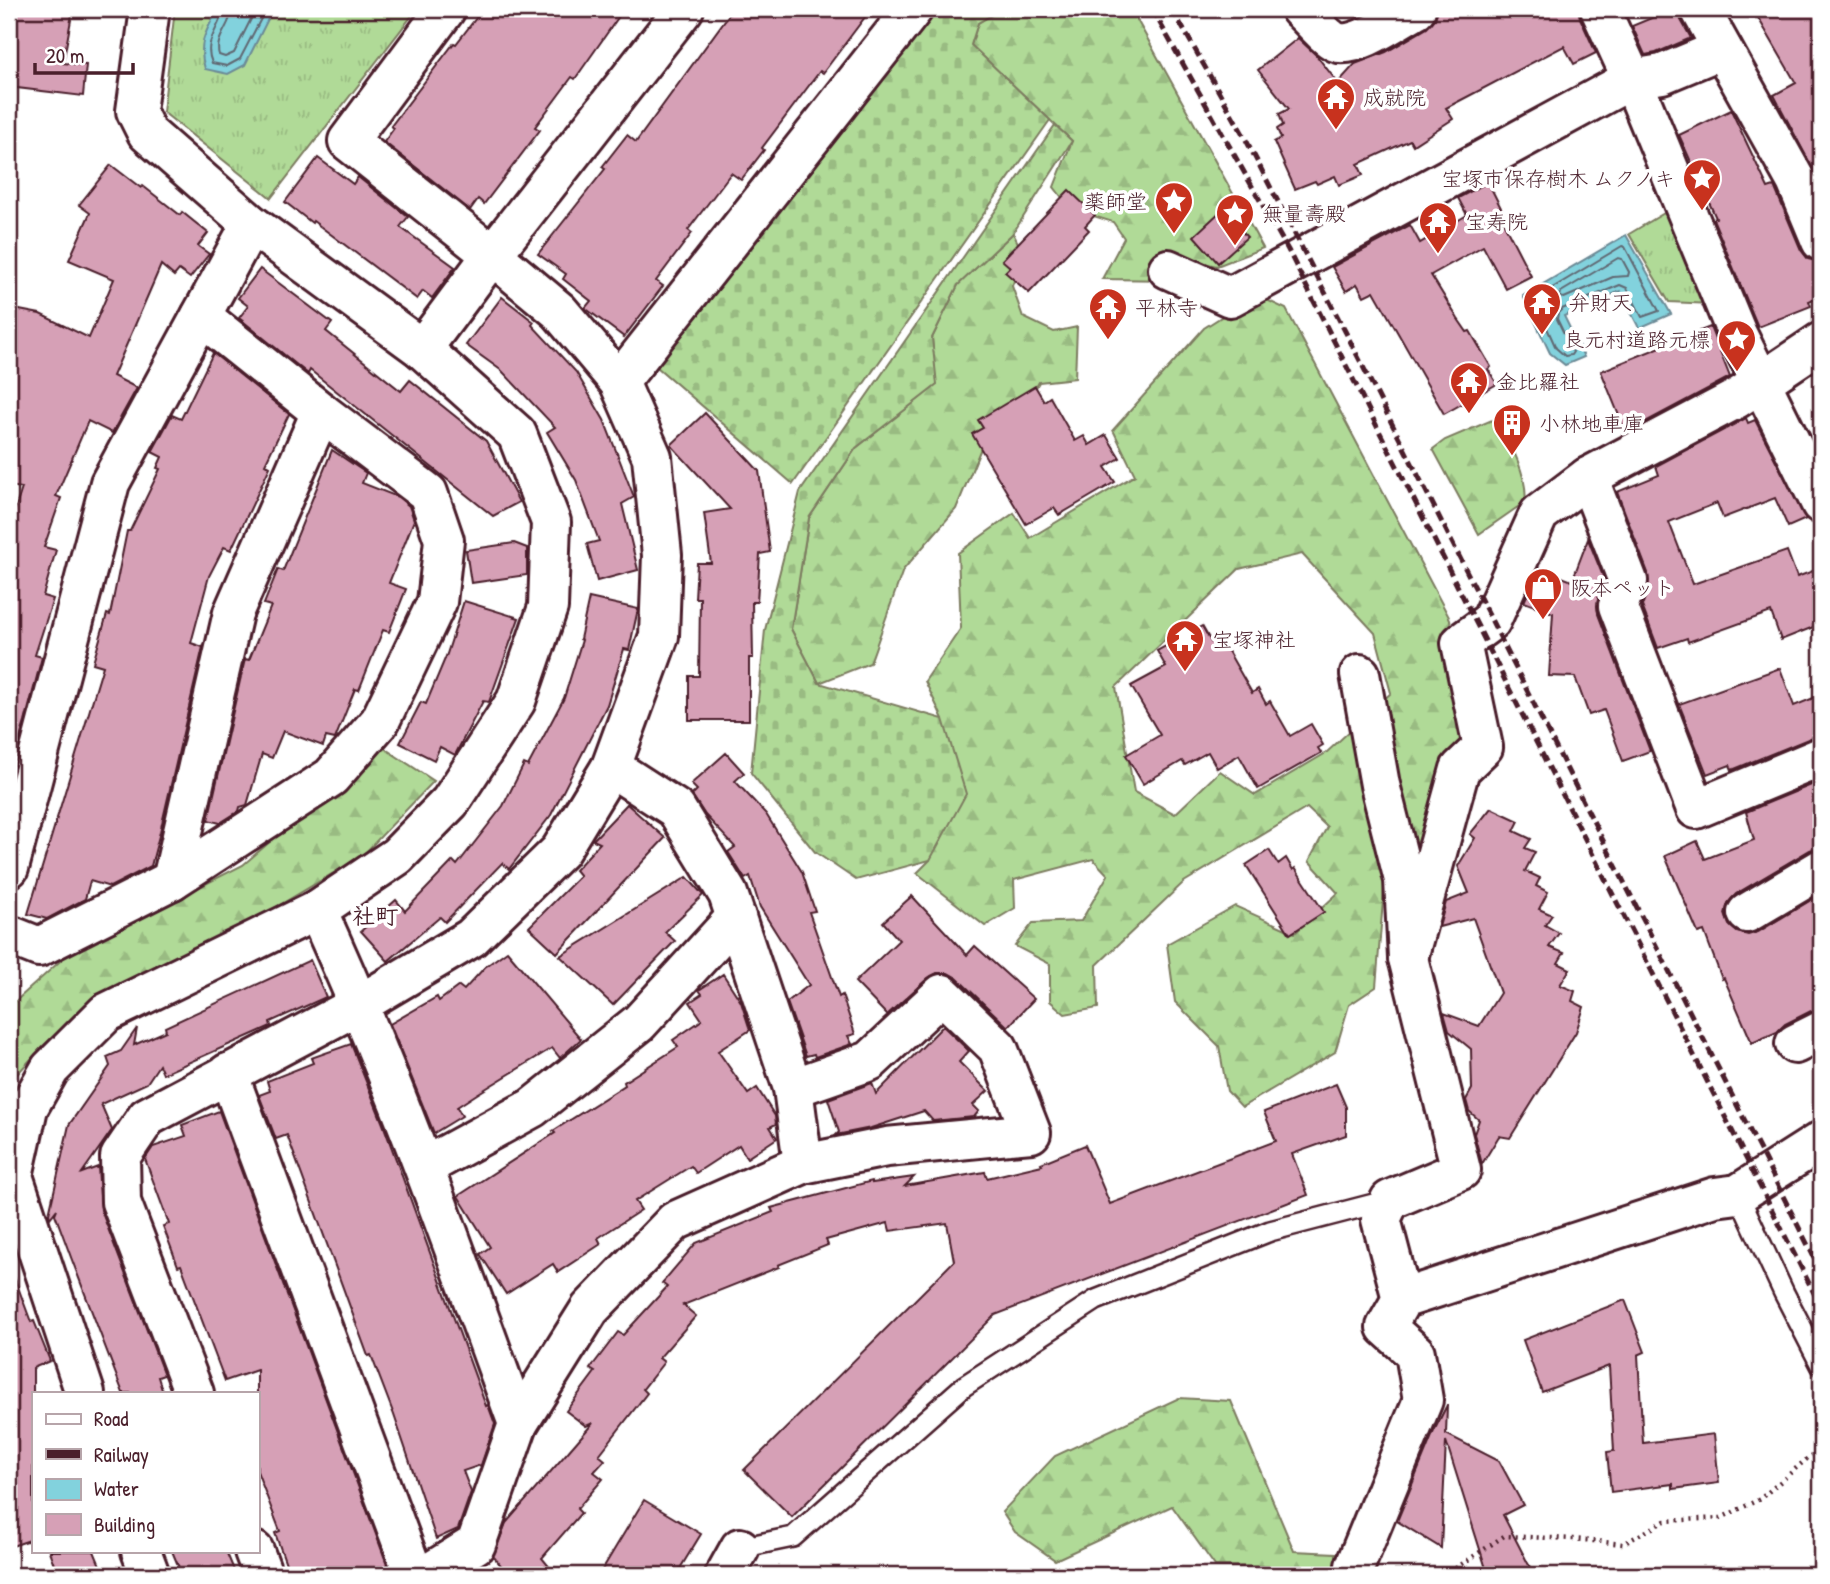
<svg xmlns="http://www.w3.org/2000/svg" width="1830" height="1584" viewBox="0 0 1830 1584" font-family="'Patrick Hand','Klee One',sans-serif">
<style>
.grass{fill:url(#grass-tufts);stroke:#7d7c61;stroke-width:2}
.forest{fill:url(#forest-firs);stroke:#7d7c61;stroke-width:2;fill-rule:evenodd}
.cemetery{fill:url(#cemetery-stones);stroke:#7d7c61;stroke-width:2}
.water{fill:#82d2dd;stroke:#6c8a96;stroke-width:2}
.lines{fill:none;stroke-linecap:round;stroke-linejoin:round}
.shore{stroke:#606772;stroke-width:2}
.building{fill:#d6a0b6;stroke:#4a1f2b;stroke-width:2}
.service-casing{stroke:#4a1f2b;stroke-width:24}
.minor-casing{stroke:#4a1f2b;stroke-width:44}
.path{stroke:#4a1f2b;stroke-width:4.5;stroke-dasharray:2 5;stroke-linecap:butt}
.service{stroke:#fff;stroke-width:19}
.minor{stroke:#fff;stroke-width:38}
.rail{stroke:#4a1f2b;stroke-width:5;stroke-dasharray:10 5;stroke-linecap:butt}
.labels{text-anchor:middle;dominant-baseline:central;stroke-width:7;stroke-linejoin:round;paint-order:stroke}
.poi-label{font-size:21px;fill:#4a1f2b;stroke:#fff;text-anchor:start}
.neighbourhood-label{font-size:23px;font-weight:bold;fill:#4a1f2b;stroke:#fff}
</style>
<defs>
<pattern id="grass-tufts" width="24" height="20" patternUnits="userSpaceOnUse" patternTransform="scale(1.75)"><rect width="24" height="20" fill="#b0da97"/><path d="M3 7l-1-3M5 7V3M7 7l1-3M15 17l-1-3M17 17v-4M19 17l1-3" fill="none" stroke="#99bb82"/></pattern>
<pattern id="forest-firs" width="22" height="20" patternUnits="userSpaceOnUse" patternTransform="scale(1.75)"><rect width="22" height="20" fill="#b0da97"/><path d="M5 1l3.5 6h-7zM16 11l3.5 6h-7z" fill="#99bb82"/></pattern>
<pattern id="cemetery-stones" width="16" height="16" patternUnits="userSpaceOnUse" patternTransform="scale(1.75)"><rect width="16" height="16" fill="#b0da97"/><path d="M2 7V4a2 2 0 0 1 4 0v3zM10 15v-3a2 2 0 0 1 4 0v3z" fill="#99bb82"/></pattern>
</defs>
<rect width="100%" height="100%" fill="#fff"/>
<filter id="ink" filterUnits="userSpaceOnUse"><feTurbulence type="fractalNoise" baseFrequency=".0143" numOctaves="2"/><feDisplacementMap in="SourceGraphic" scale="14" xChannelSelector="R" yChannelSelector="G"/><feConvolveMatrix kernelMatrix="1 2 1 2 8 2 1 2 1" color-interpolation-filters="sRGB"/></filter>
<g filter="url(#ink)">
<g class="grass">
<path d="M175 9H417L271 198 163 112Z"/>
<path d="M1671 209 1711 304 1669 302 1629 234Z"/>
</g>
<g class="forest">
<path d="M1002 9H1131L1263 248 1217 266 1194 261 1175 280 1102 279 1124 238 1113 222 1071 209 1054 187 1072 141 971 45 978 23Z"/>
<path d="M1013 233 1024 255 1012 286 1023 317 1054 332 1077 327 1075 378 1039 382 1021 414 993 419 956 509 903 570 870 663 819 683 791 629 809 518 856 448 936 385 932 338 958 285Z"/>
<path d="M1256 295 1286 309 1450 619 1467 739 1418 846 1384 888 1376 987 1349 1005 1335 1052 1242 1107 1227 1091 1219 1046 1175 1002 1167 944 1235 906 1295 933 1338 893 1309 861 1327 827 1307 808 1184 882 1097 965 1098 1008 1065 1014 1050 1001V964L1015 946 1033 923 1081 921 1108 875 1093 859 1014 880 1015 908 985 926 917 873 930 860 943 719 925 681 961 628 958 553 1014 513 1030 538 1135 475 1113 430 1204 328ZM1302 554 1375 633 1391 693 1326 753 1255 795 1220 771 1175 814 1134 792 1116 687 1239 569Z"/>
<path d="M1492 420 1498 421C1510 441 1529 479 1525 502L1479 534 1433 449 1445 440Z"/>
<path d="M381 746 434 781 362 856 251 922 89 1004 43 1046 9 1083V1007L68 954 243 865Z"/>
<path d="M1179 1398 1231 1401 1294 1551 1336 1553 1337 1575H1278L1274 1567 1215 1566 1172 1506 1055 1560 1015 1532 1002 1512 1055 1456Z"/>
</g>
<g class="cemetery">
<path d="M937 9H1002L978 23 971 45 1050 120 793 484 657 367Z"/>
<path d="M1055 125 1072 141 1013 233 958 285 932 338 937 385 856 448 809 518 791 629 819 683 943 719 966 794 930 860 856 880 815 852 751 773 765 630 800 492Z"/>
</g>
<g class="water">
<path d="M218 9H273L245 65 228 74 205 69C197 43 206 31 218 9Z"/>
<path d="M1626 235 1671 314 1639 328 1620 291 1564 316 1584 357 1565 365 1550 353 1523 296Z"/>
</g>
<g class="lines">
<g class="shore">
<path d="M223 9C221 28 202 41 212 63L227 66 240 59 266 9"/>
<path d="M232 9C231 26 214 38 219 55L225 57 234 53 256 9"/>
<path d="M1622 246 1625 247 1659 311 1642 317 1627 288 1620 285 1562 309 1558 313 1557 319 1573 352 1571 355 1565 356 1556 348 1534 299Z"/>
<path d="M1618 258 1622 259 1629 272 1628 276 1613 277 1564 298 1560 297 1561 292Z"/>
</g>
</g>
<g class="building">
<path d="M9 9H73L63 63 86 65 83 96 9 87Z"/>
<path d="M483 9H624L575 79 572 77 535 127 540 130 484 204 478 199 470 210 384 142 394 128 391 126 454 43 456 44Z"/>
<path d="M733 9H871L823 73 820 71 762 148 764 150 741 180 731 173 688 230 692 233 656 281 663 286 624 337 585 308 591 301 563 279 566 274 538 254 605 169 602 167 627 135 636 142Z"/>
<path d="M1438 9H1578L1580 18 1596 53 1574 64 1564 46 1446 108 1453 119 1413 145 1410 140 1358 164 1363 175 1339 185 1335 176 1317 184 1315 181 1295 189 1274 142 1281 138 1277 129 1283 125 1279 114 1289 109 1258 70 1298 38 1316 55 1338 83 1355 64 1386 52 1427 28 1435 19Z"/>
<path d="M1673 9H1678L1681 20 1691 38 1656 53 1645 55 1632 26Z"/>
<path d="M1753 9H1821V185L1774 95 1796 83Z"/>
<path d="M1731 110 1768 188 1774 186 1776 191 1801 250 1808 259 1821 262V296L1809 301 1811 306 1758 327 1713 219 1716 218 1679 135Z"/>
<path d="M318 158 353 184 358 177 408 217 400 227 455 267 432 298 423 291 417 299 313 221 312 223 285 202Z"/>
<path d="M111 165 141 188 143 186 180 215 182 212 208 233 198 246 209 254 190 278 179 270 174 276 161 265 113 376 137 388 112 433 88 421 56 496 61 498 44 547 56 550 43 596 53 599 35 655 42 657 25 722 15 754 9 753V544L15 523 11 522 22 488 9 486V308L40 314 89 338 114 279 69 260 90 213 79 205Z"/>
<path d="M1488 182 1505 216 1501 218 1531 276 1506 289 1483 246 1431 275 1458 319 1467 332 1470 331 1491 367 1488 369 1497 384 1444 414 1374 291 1364 296 1357 284 1346 291 1332 267 1410 225 1420 243 1467 215 1458 198Z"/>
<path d="M1069 190 1095 215 1085 226 1089 230 1029 293 1005 272 1010 267 1002 260Z"/>
<path d="M1222 210 1247 237 1218 263 1194 236Z"/>
<path d="M260 269 332 323 326 331 401 391 410 380 486 441 519 502 493 516 310 370 308 374 239 318 248 306 238 298Z"/>
<path d="M502 297 534 322 532 325 576 372 604 420 634 497 622 504 638 570 597 581 587 544 599 541 576 480 547 432 555 427 502 371 466 345Z"/>
<path d="M1710 327 1730 377 1640 425 1639 422 1624 428 1601 371Z"/>
<path d="M213 353 289 414 265 464 270 467 231 550 224 547 209 576 191 643 203 647 160 832 151 866 110 887 90 881 85 899 47 919 28 914 103 666 93 663 107 614 110 615 127 531H130L160 469 157 468 162 457 152 452 172 415 181 419Z"/>
<path d="M1035 386 1044 401 1050 397 1075 441 1084 436 1089 445 1106 435 1120 458 1105 467 1115 482 1059 515 1054 508 1026 524 972 434 983 428 978 420Z"/>
<path d="M705 413 759 471 770 552 760 554 757 602H752L753 658H749V720H689V676H699L700 598H695L697 563H711L704 513 730 509 671 445Z"/>
<path d="M1746 418 1748 423 1755 420 1806 519 1788 527 1775 498 1723 518 1717 503 1669 522 1693 584 1787 551 1797 577 1821 568V624L1781 640 1771 612 1688 642 1687 638 1658 648 1642 606 1648 589V573L1617 492 1659 475 1656 466Z"/>
<path d="M332 450 366 473 362 483 398 497 409 506 414 520 389 583 406 589 389 632 383 630 359 690 355 689 335 739 326 737 323 746 283 731 272 758 262 754 247 805 240 807 239 811 220 823 208 820 245 659 249 660 271 606 264 604 278 569 283 571Z"/>
<path d="M1588 539 1605 581 1598 598V614L1650 751 1623 761 1604 710 1589 715 1575 677 1549 676 1553 613 1524 602 1539 568 1572 581Z"/>
<path d="M514 543 527 548V575L471 583 466 550Z"/>
<path d="M589 598 638 609 629 650 624 649 607 705 551 815 509 869 502 863 445 922 440 917 388 961 361 931 396 900 405 911 453 861 457 865 503 806 524 764 528 766 564 698 582 640 580 639Z"/>
<path d="M464 601 519 618 489 702 483 701 455 755 440 747 434 760 400 743 421 702 426 704 447 654Z"/>
<path d="M1202 626 1211 642 1220 637 1252 693 1258 689 1266 704 1270 701 1290 736 1311 724 1323 745 1318 748 1321 753 1258 789 1239 755 1217 768 1208 752 1185 765 1182 761 1143 784 1126 755 1160 735 1131 686 1166 667 1157 651Z"/>
<path d="M1780 668 1794 706 1821 695V736L1813 737 1732 770 1730 765 1707 774 1679 704Z"/>
<path d="M726 753 744 773 735 781 766 814 802 872 815 911 809 912 839 997 842 995 855 1034 848 1036 852 1044 815 1057 814 1054 806 1056 787 1002 809 985 760 907 750 876 745 879 728 852 735 847 705 815 692 795 697 790 691 784Z"/>
<path d="M1821 781V847L1810 850 1736 894 1728 903 1725 914 1729 925 1737 932 1748 935 1758 932 1821 894V1009L1811 1011 1785 1024 1777 1032 1752 1043 1724 978 1722 979 1704 931 1698 933 1665 856 1697 841 1705 859 1754 840 1746 812Z"/>
<path d="M627 804 665 838 557 953 529 927 580 876 575 870 600 843 593 840Z"/>
<path d="M1491 808 1519 821 1514 831 1531 839 1525 848 1535 852 1525 871 1540 878 1536 886 1548 892 1539 909 1552 915 1545 925 1559 933 1549 947 1564 953 1558 963 1570 969 1560 985 1575 991 1572 1001 1584 1007 1576 1032 1510 1138 1499 1136 1482 1164 1474 1134 1479 1120 1469 1111 1466 1100 1472 1089 1471 1049 1449 1031 1444 1013 1479 1026 1500 993 1473 918 1439 927 1446 902 1469 893 1458 866 1475 838 1470 834Z"/>
<path d="M1269 850 1278 864 1286 858 1293 870 1295 868 1324 912 1290 934 1246 865Z"/>
<path d="M687 877 703 895 665 932 675 941 613 1005 560 956Z"/>
<path d="M912 896 967 955 975 946 1034 999 1008 1027 957 978 948 973H937L928 978 887 1015 855 982 899 940 883 922Z"/>
<path d="M507 951 581 1039 560 1058 552 1048 477 1094 457 1107 462 1116 434 1133 390 1024 437 997 439 1001 459 986 464 990 485 967Z"/>
<path d="M310 960 326 997 270 1022 271 1026 163 1074 159 1065 147 1083 101 1104 112 1130 82 1173 98 1167 101 1210 164 1375 158 1377 163 1393H123L72 1260 55 1214 57 1209 50 1218 49 1214 69 1125 110 1066 107 1057 121 1051 137 1028 134 1045 166 1031 165 1027Z"/>
<path d="M723 974 741 1002 750 1030 718 1051 748 1094 757 1088 775 1116 776 1124 770 1127 777 1138 747 1158 739 1145 696 1173 691 1166 635 1201 641 1210 598 1238 601 1244 558 1272 553 1264 506 1294 480 1254 490 1247 458 1196 555 1133 553 1131 625 1085 624 1082 678 1047 673 1040 702 1020 690 1002 702 994 699 990Z"/>
<path d="M943 1026 969 1051 959 1062 988 1091 973 1105 979 1111 974 1117 933 1121 924 1111 871 1128 836 1135 839 1132 828 1099 872 1083 876 1094Z"/>
<path d="M351 1044 383 1124 486 1406 488 1405 495 1424 481 1465 463 1471 471 1492 458 1529 436 1539 394 1415 371 1355 368 1356 287 1135 276 1139 259 1095 270 1091 267 1081 313 1063 311 1058Z"/>
<path d="M1336 1084 1346 1107V1135L1292 1154 1308 1195 995 1315 792 1517 744 1470 954 1261 947 1223 890 1231 888 1223 826 1240 828 1245 778 1265 779 1267 683 1305 696 1316 659 1358 664 1362 643 1389 647 1393 599 1455 605 1460 594 1472 603 1479 577 1509 581 1513 542 1558 556 1575H509L493 1556 506 1523 593 1423 586 1426 566 1411 595 1372 590 1369 618 1332 623 1335 667 1287 662 1283 696 1243 773 1212 771 1208 872 1181V1183L914 1177 905 1186 985 1172 987 1178 1042 1165 1041 1163 1085 1145 1110 1204 1276 1141 1264 1112Z"/>
<path d="M219 1111 391 1575H290L275 1533 280 1531 257 1471V1370L225 1381 181 1265 178 1266 163 1226 169 1224 145 1159 153 1147 186 1136 182 1125Z"/>
<path d="M9 1271H12L31 1322 34 1321 50 1361 33 1368V1539L9 1547Z"/>
<path d="M1625 1300 1645 1352 1638 1355 1643 1443 1714 1434 1719 1483 1673 1489V1484L1611 1492 1607 1452 1614 1451 1609 1366 1542 1392 1523 1340Z"/>
<path d="M1447 1405 1446 1434 1499 1461 1523 1505 1503 1515 1534 1575H1488L1446 1441 1441 1548 1397 1521 1434 1431Z"/>
<path d="M644 1500 701 1534 676 1575H599Z"/>
<path d="M49 1551H94L104 1575H58Z"/>
<path d="M172 1551H226L236 1575H182Z"/>
</g>
<g class="lines">
<defs>
<g id="service">
<path d="M1738 1194 1784 1293 1821 1365"/>
<path d="M740 1548 793 1537 964 1386 1096 1300 1270 1231 1389 1200"/>
</g>
<g id="minor">
<path d="M1300 9C1309 17 1326 38 1336 42 1355 50 1399 18 1416 9"/>
<path d="M1600 9 1632 79 1737 334 1821 504"/>
<path d="M1700 9 1796 181 1821 241"/>
<path d="M1168 269 1230 297 1632 79 1662 74 1722 49"/>
<path d="M422 349 492 255 684 9"/>
<path d="M619 382 913 9"/>
<path d="M1588 477 1628 581 1618 606 1696 809 1821 757"/>
<path d="M1360 674 1380 785 1404 880 1408 958 1461 1170 1390 1200 1381 1219 1402 1299"/>
<path d="M611 767 676 809 728 894 793 1088 803 1164"/>
<path d="M9 868 110 483 251 224"/>
<path d="M172 880 233 613 321 412"/>
<path d="M317 910C394 1078 455 1251 518 1424"/>
<path d="M1747 913 1821 869"/>
<path d="M9 935 39 947 172 880 331 777 380 721 437 602 444 540 428 493 321 412 201 316"/>
<path d="M1408 958 1460 769 1483 747 1461 643 1491 621 1539 514 1588 477 1736 399 1821 342"/>
<path d="M1795 1044 1821 1031"/>
<path d="M228 1073 414 1575"/>
<path d="M424 1167 532 1108 639 1023 736 917"/>
<path d="M85 1393 13 1176 28 1108 50 1069 106 1013 317 910 397 856 450 802 516 701 548 607 551 522 517 434 422 349 251 224 147 133 136 111 150 9"/>
<path d="M194 1393 121 1202 120 1157 147 1117 360 1004 471 938 560 851 611 767 659 636 662 555 652 457 619 382 559 311 492 255 348 141 446 9"/>
<path d="M141 1551 150 1575"/>
<path d="M254 1551 263 1575"/>
<path d="M426 1575 476 1544 518 1424 590 1309 675 1221 803 1164 887 1147 1031 1133 998 1048 942 994 870 1061 793 1088"/>
<path d="M725 1575 740 1548"/>
<path d="M1354 1575 1355 1566 1423 1400 1415 1353 1386 1327 1402 1299 1715 1197 1738 1194 1821 1141"/>
</g>
</defs>
<use href="#service" class="service-casing"/>
<use href="#minor" class="minor-casing"/>
<path class="path" d="M1453 1575 1456 1568 1504 1536 1574 1539 1623 1544 1665 1521 1721 1518 1760 1499 1808 1458 1821 1450"/>
<use href="#service" class="service"/>
<use href="#minor" class="minor"/>
<g class="rail">
<path d="M1152 9 1288 250 1821 1307"/>
<path d="M1172 9 1243 134 1345 331 1821 1271"/>
</g>
</g>
</g>
<defs>
<symbol id="temple-pin" viewBox="-11 -11 22 30"><path d="M0 17L-7.5 6A9.5 9.5 0 1 1 7.5 6Z" fill="#c8321e" stroke="#fff"/><path d="M0-6L5-2H3V0L6.5 2.5H4V6H1.5V3h-3V6H-4V2.5H-6.5L-3 0V-2H-5Z" fill="#fff"/></symbol>
<symbol id="sight-pin" viewBox="-11 -11 22 30"><path d="M0 17L-7.5 6A9.5 9.5 0 1 1 7.5 6Z" fill="#c8321e" stroke="#fff"/><path d="M0-6L1.8-2.2L6-1.7L2.9 1.2L3.7 5.4L0 3.3L-3.7 5.4L-2.9 1.2L-6-1.7L-1.8-2.2Z" fill="#fff"/></symbol>
<symbol id="building-pin" viewBox="-11 -11 22 30"><path d="M0 17L-7.5 6A9.5 9.5 0 1 1 7.5 6Z" fill="#c8321e" stroke="#fff"/><path d="M-4-6H4V6H1V3H-1V6H-4ZM-2.5-4.3h1.7v1.8h-1.7ZM.8-4.3h1.7v1.8H.8ZM-2.5-1h1.7V.8h-1.7ZM.8-1h1.7V.8H.8Z" fill="#fff"/></symbol>
<symbol id="shop-pin" viewBox="-11 -11 22 30"><path d="M0 17L-7.5 6A9.5 9.5 0 1 1 7.5 6Z" fill="#c8321e" stroke="#fff"/><path d="M-5-2.5h2.3a2.7 3.5 0 0 1 5.4 0H5L5.5 6h-11ZM-1.5-2.5h3a1.5 2.3 0 0 0-3 0Z" fill="#fff"/></symbol>
</defs>
<g fill-rule="evenodd">
<use href="#temple-pin" x="1314" y="75" width="44" height="60"/>
<use href="#sight-pin" x="1680" y="156" width="44" height="60"/>
<use href="#sight-pin" x="1152" y="179" width="44" height="60"/>
<use href="#sight-pin" x="1213" y="191" width="44" height="60"/>
<use href="#temple-pin" x="1416" y="199" width="44" height="60"/>
<use href="#temple-pin" x="1520" y="280" width="44" height="60"/>
<use href="#temple-pin" x="1086" y="285" width="44" height="60"/>
<use href="#sight-pin" x="1715" y="317" width="44" height="60"/>
<use href="#temple-pin" x="1447" y="359" width="44" height="60"/>
<use href="#building-pin" x="1490" y="401" width="44" height="60"/>
<use href="#shop-pin" x="1521" y="565" width="44" height="60"/>
<use href="#temple-pin" x="1163" y="617" width="44" height="60"/>
</g>
<g class="labels">
<g class="poi-label">
<text x="1363" y="97">成就院</text>
<text x="1675" y="178" text-anchor="end">宝塚市保存樹木 ムクノキ</text>
<text x="1147" y="201" text-anchor="end">薬師堂</text>
<text x="1262" y="213">無量壽殿</text>
<text x="1465" y="221">宝寿院</text>
<text x="1569" y="302">弁財天</text>
<text x="1135" y="307">平林寺</text>
<text x="1710" y="339" text-anchor="end">良元村道路元標</text>
<text x="1496" y="381">金比羅社</text>
<text x="1539" y="423">小林地車庫</text>
<text x="1570" y="587">阪本ペット</text>
<text x="1212" y="639">宝塚神社</text>
</g>
<g class="neighbourhood-label">
<text x="375" y="915">社町</text>
</g>
</g>
<rect width="1830" height="1584" fill="none" stroke="#fff" stroke-width="35"/>
<rect x="18" y="18" width="1795" height="1549" fill="none" stroke="#4a1f2b" stroke-width="2.5" filter="url(#ink)"/>
<rect x="32" y="1392" width="228" height="161" fill="#ffffff" stroke="#b7a5aa" stroke-width="2"/>
<rect x="46" y="1414" width="35" height="10" fill="#ffffff" stroke="#b7a5aa" stroke-width="2"/>
<text x="94" y="1426" font-size="21" fill="#4a1f2b">Road</text>
<rect x="46" y="1449" width="35" height="10" fill="#4a1f2b" stroke="#b7a5aa" stroke-width="2"/>
<text x="94" y="1462" font-size="21" fill="#4a1f2b">Railway</text>
<rect x="46" y="1479" width="35" height="21" fill="#82d2dd" stroke="#b7a5aa" stroke-width="2"/>
<text x="94" y="1496" font-size="21" fill="#4a1f2b">Water</text>
<rect x="46" y="1514" width="35" height="21" fill="#d6a0b6" stroke="#b7a5aa" stroke-width="2"/>
<text x="94" y="1532" font-size="21" fill="#4a1f2b">Building</text>
<path d="M35 63v10h98v-10" fill="none" stroke="#4a1f2b" stroke-width="3.5"/>
<text x="46" y="63" font-size="21" fill="#4a1f2b" stroke="#ffffff" stroke-width="5" paint-order="stroke">20 m</text>
</svg>
